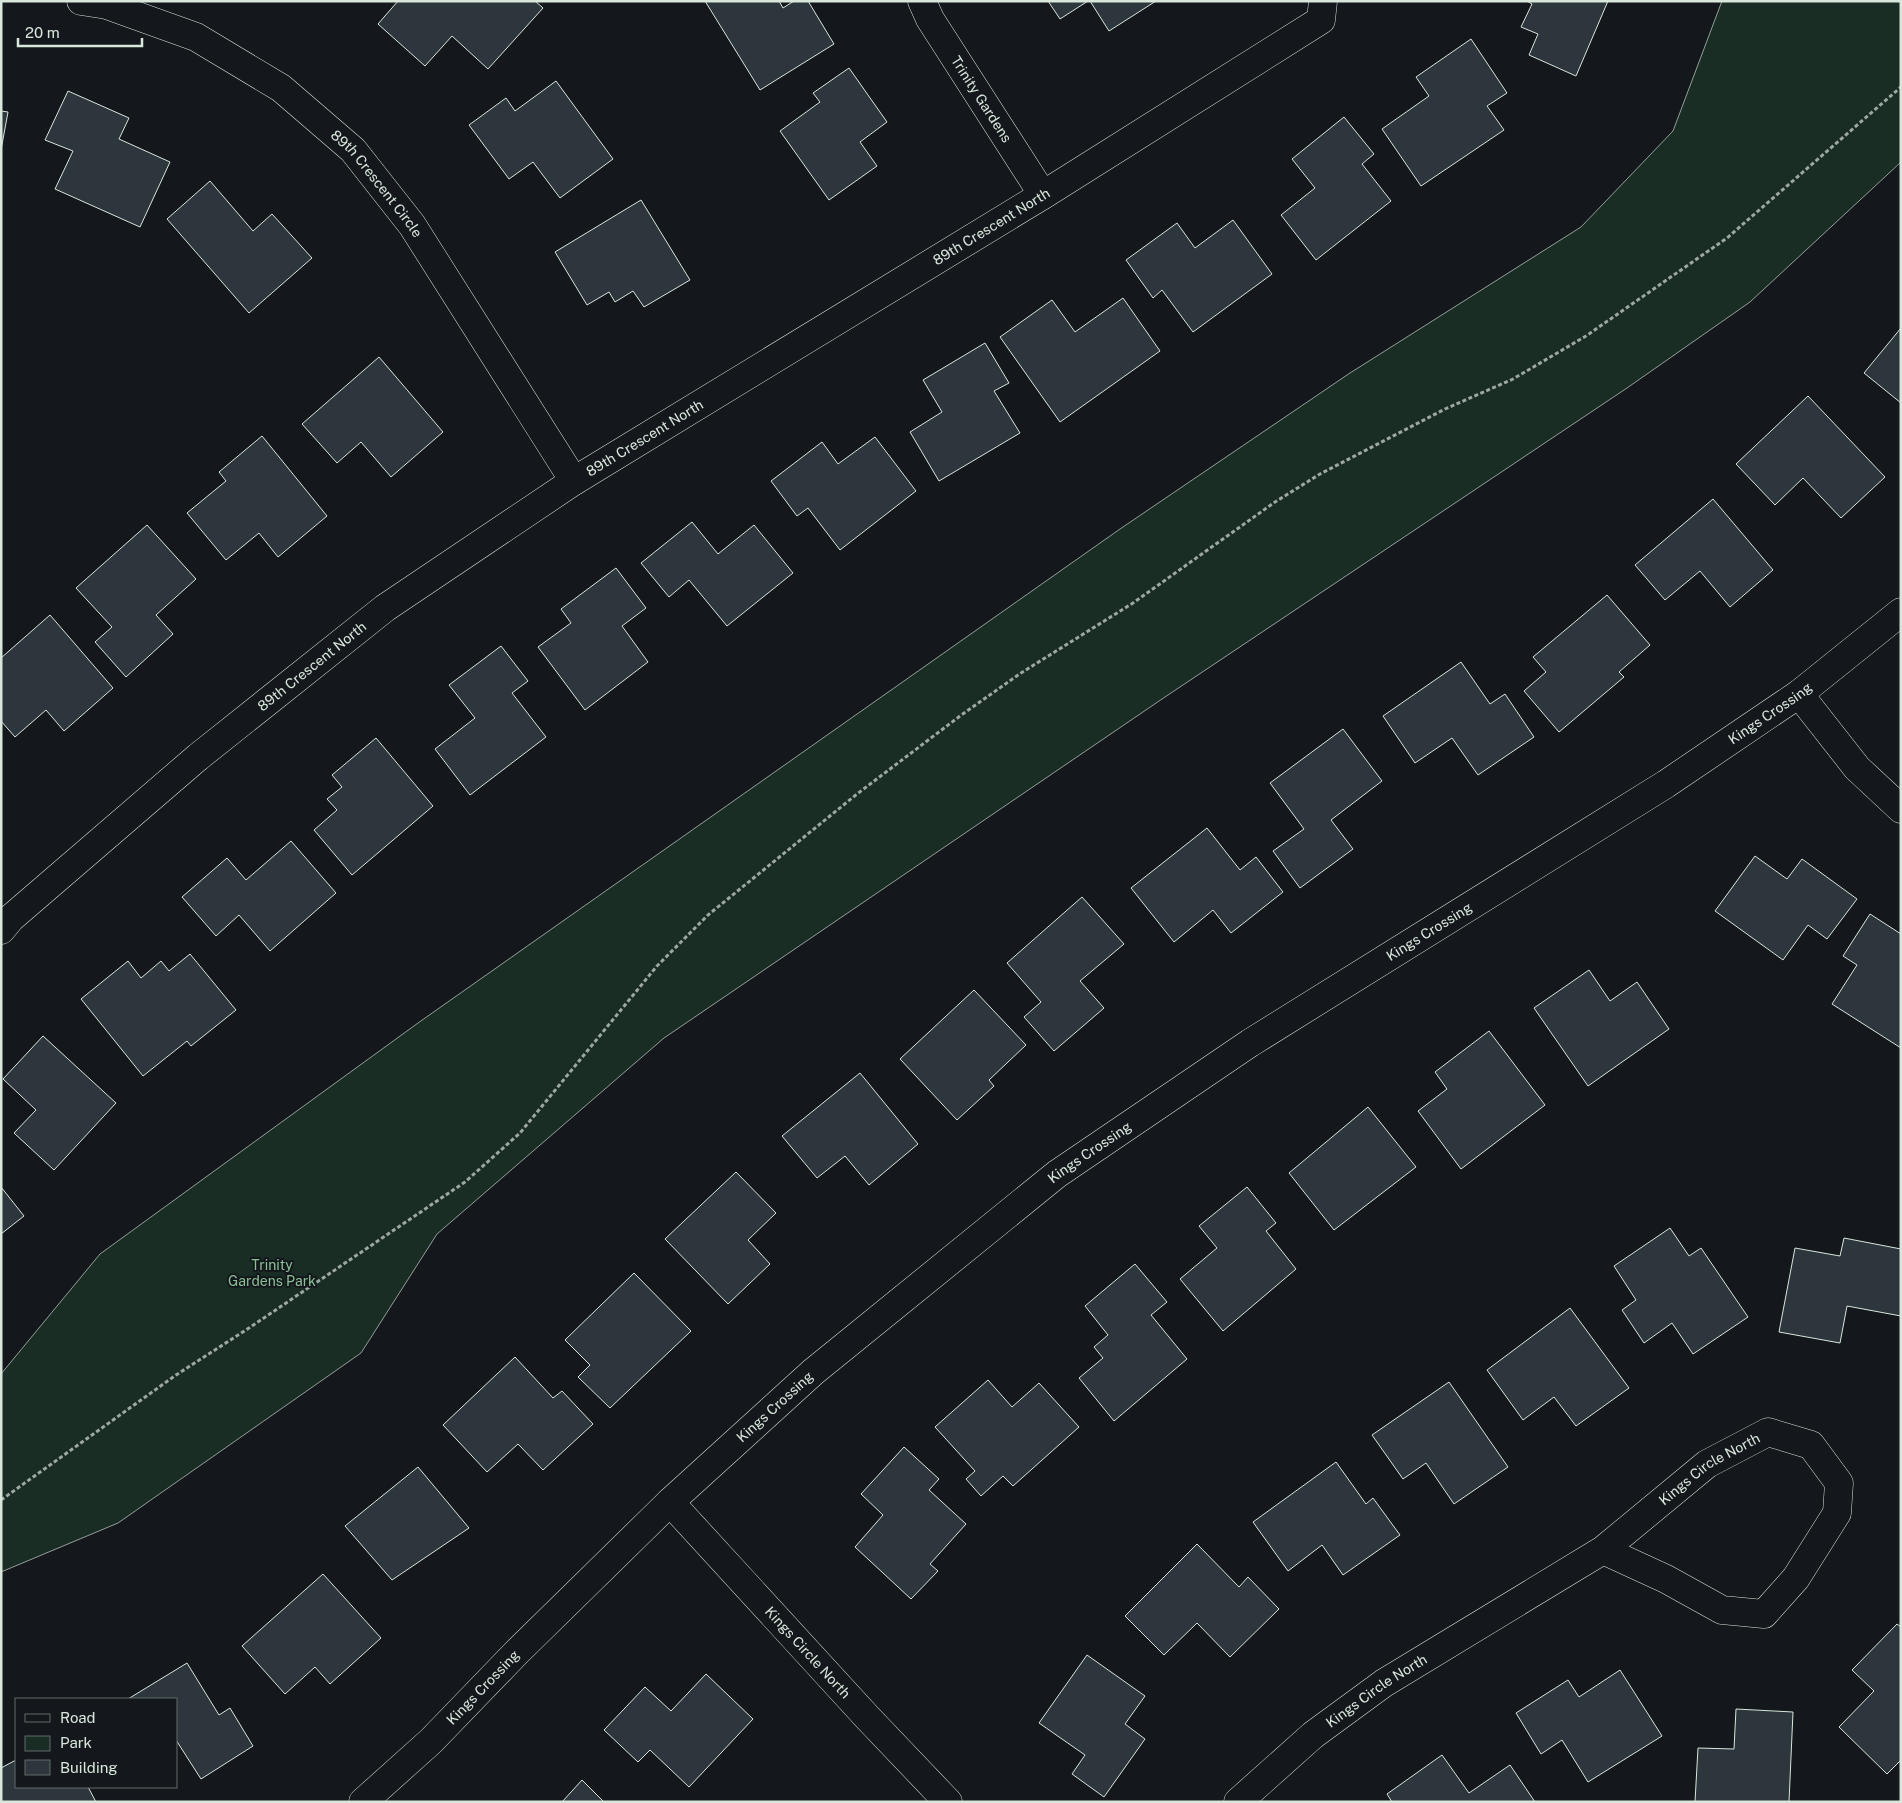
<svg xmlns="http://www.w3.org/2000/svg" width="1902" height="1803" viewBox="0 0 1902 1803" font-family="'Public Sans',sans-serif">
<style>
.green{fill:#1a2d24;stroke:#939e99}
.building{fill:#2c363c;stroke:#d8e6dc}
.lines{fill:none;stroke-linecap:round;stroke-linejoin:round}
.minor-casing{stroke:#d8e6dc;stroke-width:29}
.path{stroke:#9da8a2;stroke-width:3;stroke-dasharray:4 2.5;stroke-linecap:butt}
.minor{stroke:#14181c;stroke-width:28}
.labels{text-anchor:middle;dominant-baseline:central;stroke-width:4;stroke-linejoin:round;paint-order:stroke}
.street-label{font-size:14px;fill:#d8e6dc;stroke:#14181c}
.park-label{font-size:14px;fill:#8ac095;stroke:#14181c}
</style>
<rect width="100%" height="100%" fill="#14181c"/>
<path class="green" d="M1722 1H1901V162L1750 302 1627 388 1165 697 664 1038 437 1234 361 1353 118 1523 1 1572V1374L100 1254 418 1023 1120 529 1350 373 1581 227 1673 131Z"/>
<g class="building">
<path d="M398 1H535L543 8 488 69 452 36 425 66 378 24Z"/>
<path d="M705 1H779L783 8 794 1H808L834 44 760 90Z"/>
<path d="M1048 1H1088L1060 19Z"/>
<path d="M1090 1H1156L1109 31Z"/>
<path d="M1527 1H1608L1576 76 1529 55 1538 34 1521 27 1532 4Z"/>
<path d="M1471 39 1507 93 1487 106 1504 130 1421 186 1382 129 1429 96 1416 77Z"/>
<path d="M849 68 887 122 860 142 877 166 829 200 780 131 820 102 813 93Z"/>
<path d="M556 81 613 159 560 198 533 162 509 179 469 125 506 98 515 111Z"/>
<path d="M68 91 129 118 119 139 170 162 140 227 55 189 73 151 45 140Z"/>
<path d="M1 111 8 112 1 150Z"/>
<path d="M1344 117 1374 154 1362 164 1391 201 1316 260 1281 215 1315 188 1292 159Z"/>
<path d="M210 181 253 231 272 214 312 258 249 313 167 219Z"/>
<path d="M641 200 690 280 644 307 633 291 615 302 609 292 587 305 555 252Z"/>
<path d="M1233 220 1272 274 1193 332 1162 290 1153 298 1126 260 1177 223 1195 248Z"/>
<path d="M1123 298 1160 351 1060 422 1000 337 1052 300 1075 332Z"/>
<path d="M1901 328V403L1864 373Z"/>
<path d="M985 343 1009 383 994 391 1020 433 939 481 910 432 942 412 923 380Z"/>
<path d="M379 357 443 432 391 477 361 442 337 463 302 424Z"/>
<path d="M1808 396 1885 477 1841 518 1803 478 1775 505 1736 464Z"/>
<path d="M262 436 327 516 278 557 259 533 226 560 187 513 226 481 219 472Z"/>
<path d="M875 437 916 491 840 550 808 508 797 516 771 481 822 442 838 464Z"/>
<path d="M1713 499 1773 570 1730 607 1700 571 1665 600 1635 565Z"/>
<path d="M692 522 718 554 754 525 793 573 727 626 689 580 669 597 641 563Z"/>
<path d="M147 525 196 579 156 615 173 634 126 677 95 642 112 627 76 588Z"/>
<path d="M616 568 646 608 622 626 648 662 585 710 538 647 571 623 561 609Z"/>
<path d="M1607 595 1650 645 1619 672 1624 677 1559 732 1524 691 1546 672 1533 657Z"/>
<path d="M50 615 113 688 64 731 46 710 15 737 1 721V658Z"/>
<path d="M501 646 528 681 512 693 546 737 470 795 435 749 475 718 449 685Z"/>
<path d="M1461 662 1490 704 1505 694 1534 737 1478 775 1452 738 1415 763 1383 716Z"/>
<path d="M1343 729 1382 781 1331 820 1353 849 1300 888 1273 851 1304 829 1270 783Z"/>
<path d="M376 738 433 806 352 875 314 830 337 810 327 799 342 787 332 775Z"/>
<path d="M1207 828 1240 870 1256 857 1283 892 1231 933 1213 910 1174 942 1131 888Z"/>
<path d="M291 841 336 893 270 951 239 915 216 936 182 897 227 858 246 880Z"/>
<path d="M1755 856 1787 879 1802 859 1857 899 1827 939 1808 925 1783 960 1715 911Z"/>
<path d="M1082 897 1124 944 1080 981 1104 1008 1054 1051 1024 1017 1041 1002 1007 963Z"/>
<path d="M1870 914 1901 934V1048L1832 1004 1857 965 1843 956Z"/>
<path d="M190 954 236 1010 191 1046 187 1041 143 1076 81 999 128 961 141 978 161 961 169 971Z"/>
<path d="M1589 970 1610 1001 1637 982 1669 1029 1588 1086 1534 1008Z"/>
<path d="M974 990 1026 1045 989 1080 994 1086 957 1120 900 1059Z"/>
<path d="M1489 1031 1545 1105 1461 1169 1418 1111 1447 1089 1435 1072Z"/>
<path d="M43 1036 116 1103 54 1170 14 1133 36 1110 3 1079Z"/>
<path d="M860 1073 918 1144 869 1185 845 1156 817 1178 782 1136Z"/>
<path d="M1368 1107 1416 1167 1334 1230 1289 1173Z"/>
<path d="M736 1172 776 1213 748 1240 770 1264 728 1304 665 1239Z"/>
<path d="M1 1187 24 1216 1 1234Z"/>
<path d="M1247 1187 1276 1223 1266 1231 1296 1269 1223 1331 1180 1279 1217 1248 1199 1226Z"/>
<path d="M1670 1228 1689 1256 1701 1248 1748 1317 1693 1354 1672 1323 1644 1343 1622 1310 1636 1300 1614 1266Z"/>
<path d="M1844 1238 1901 1249V1316L1847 1306 1840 1343 1779 1332 1795 1248 1840 1256Z"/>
<path d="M1135 1264 1167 1302 1151 1315 1187 1359 1114 1421 1079 1378 1103 1358 1094 1347 1108 1335 1085 1306Z"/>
<path d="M634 1273 691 1331 610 1408 578 1377 590 1365 565 1340Z"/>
<path d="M1570 1308 1629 1388 1576 1426 1554 1397 1523 1420 1487 1370Z"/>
<path d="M515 1357 553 1398 562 1391 593 1424 543 1470 518 1444 487 1472 443 1425Z"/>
<path d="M988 1380 1012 1407 1039 1383 1079 1427 1013 1486 1003 1476 981 1496 966 1479 975 1471 935 1427Z"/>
<path d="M1449 1382 1508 1467 1454 1504 1426 1463 1403 1479 1372 1435Z"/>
<path d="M904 1447 939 1479 929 1490 966 1524 930 1564 938 1571 911 1599 855 1547 883 1515 861 1494Z"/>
<path d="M1336 1462 1366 1504 1373 1498 1400 1535 1343 1575 1322 1545 1288 1571 1253 1522Z"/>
<path d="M418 1467 469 1528 392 1580 345 1526Z"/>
<path d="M1197 1544 1239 1587 1248 1577 1279 1609 1230 1657 1197 1623 1164 1655 1125 1616Z"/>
<path d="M323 1574 381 1638 330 1684 315 1667 285 1694 242 1646Z"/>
<path d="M1897 1624 1901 1627V1760L1887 1774 1839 1727 1874 1691 1852 1670Z"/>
<path d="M1087 1655 1145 1696 1125 1724 1145 1739 1104 1797 1072 1774 1085 1755 1039 1723Z"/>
<path d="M187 1663 219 1715 230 1708 253 1746 201 1779 176 1740V1699H128Z"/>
<path d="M1620 1670 1662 1736 1588 1782 1562 1740 1541 1754 1516 1713 1568 1680 1579 1697Z"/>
<path d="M706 1674 753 1719 689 1787 650 1750 638 1762 604 1730 645 1687 671 1711Z"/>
<path d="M1736 1709 1793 1712 1789 1802H1695L1698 1748 1734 1749Z"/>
<path d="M1442 1755 1469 1793 1510 1765 1535 1802H1392L1387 1794Z"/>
<path d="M16 1760V1787H88L96 1802H1V1768Z"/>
<path d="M582 1780 604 1802H562Z"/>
</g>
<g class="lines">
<defs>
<g id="minor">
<path id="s1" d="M81 1 107 5 196 37 281 88 353 150 412 225 574 481"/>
<path id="s2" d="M922 1 930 19 1043 195"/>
<path d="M1799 694 1857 768 1901 809"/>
<path id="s3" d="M1 930 11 918 198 757 385 608 574 481 1043 195 1321 20 1323 1"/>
<path id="s4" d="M670 1502 867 1717 948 1802"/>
<path id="s5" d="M363 1802 431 1741 516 1653 670 1502 813 1372 1057 1174 1250 1043 1666 784 1799 694 1901 612"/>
<path id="s6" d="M1238 1802 1313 1735 1384 1683 1603 1550 1707 1464 1768 1432 1811 1445 1839 1483 1837 1513 1796 1578 1764 1614 1722 1610 1666 1579 1603 1550"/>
</g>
</defs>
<use href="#minor" class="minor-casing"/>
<path class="path" d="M1 1500 176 1375 249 1328 465 1182 520 1133 657 966 708 915 857 794 960 716 1021 673 1133 603 1275 502 1320 474 1445 409 1513 379 1586 336 1727 238 1901 87"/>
<use href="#minor" class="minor"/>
</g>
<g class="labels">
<g class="street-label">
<text stroke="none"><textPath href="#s2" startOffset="115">Trinity Gardens</textPath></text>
<text stroke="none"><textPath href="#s1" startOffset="356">89th Crescent Circle</textPath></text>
<text stroke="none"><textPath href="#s3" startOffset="1218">89th Crescent North</textPath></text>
<text stroke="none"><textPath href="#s3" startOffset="812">89th Crescent North</textPath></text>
<text stroke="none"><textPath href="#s3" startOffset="408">89th Crescent North</textPath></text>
<text stroke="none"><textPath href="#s5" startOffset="1786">Kings Crossing</textPath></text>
<text stroke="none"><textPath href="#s5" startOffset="1381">Kings Crossing</textPath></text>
<text stroke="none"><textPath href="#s5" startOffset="976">Kings Crossing</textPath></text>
<text stroke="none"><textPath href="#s5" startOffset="571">Kings Crossing</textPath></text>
<text stroke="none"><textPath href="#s6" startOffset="579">Kings Circle North</textPath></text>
<text stroke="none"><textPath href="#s4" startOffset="204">Kings Circle North</textPath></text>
<text stroke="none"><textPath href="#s5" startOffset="166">Kings Crossing</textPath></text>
<text stroke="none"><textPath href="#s6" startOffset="178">Kings Circle North</textPath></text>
</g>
<g class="park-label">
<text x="272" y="1265">Trinity<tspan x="272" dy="16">Gardens Park</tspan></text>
</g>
</g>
<rect width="1902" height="1803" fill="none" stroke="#d8e6dc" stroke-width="5"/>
<rect x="15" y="1698" width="162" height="90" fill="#14181c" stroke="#626a69"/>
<rect x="25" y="1714" width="25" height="8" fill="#14181c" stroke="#626a69"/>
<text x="60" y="1723" font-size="15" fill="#d8e6dc">Road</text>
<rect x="25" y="1736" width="25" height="15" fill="#1a2d24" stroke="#626a69"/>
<text x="60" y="1748" font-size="15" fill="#d8e6dc">Park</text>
<rect x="25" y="1760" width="25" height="15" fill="#2c363c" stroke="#626a69"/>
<text x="60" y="1773" font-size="15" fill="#d8e6dc">Building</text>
<path d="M18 38v8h124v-8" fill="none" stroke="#d8e6dc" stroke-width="2.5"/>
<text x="25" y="38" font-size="15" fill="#d8e6dc" stroke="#14181c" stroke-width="4" paint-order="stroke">20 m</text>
</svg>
